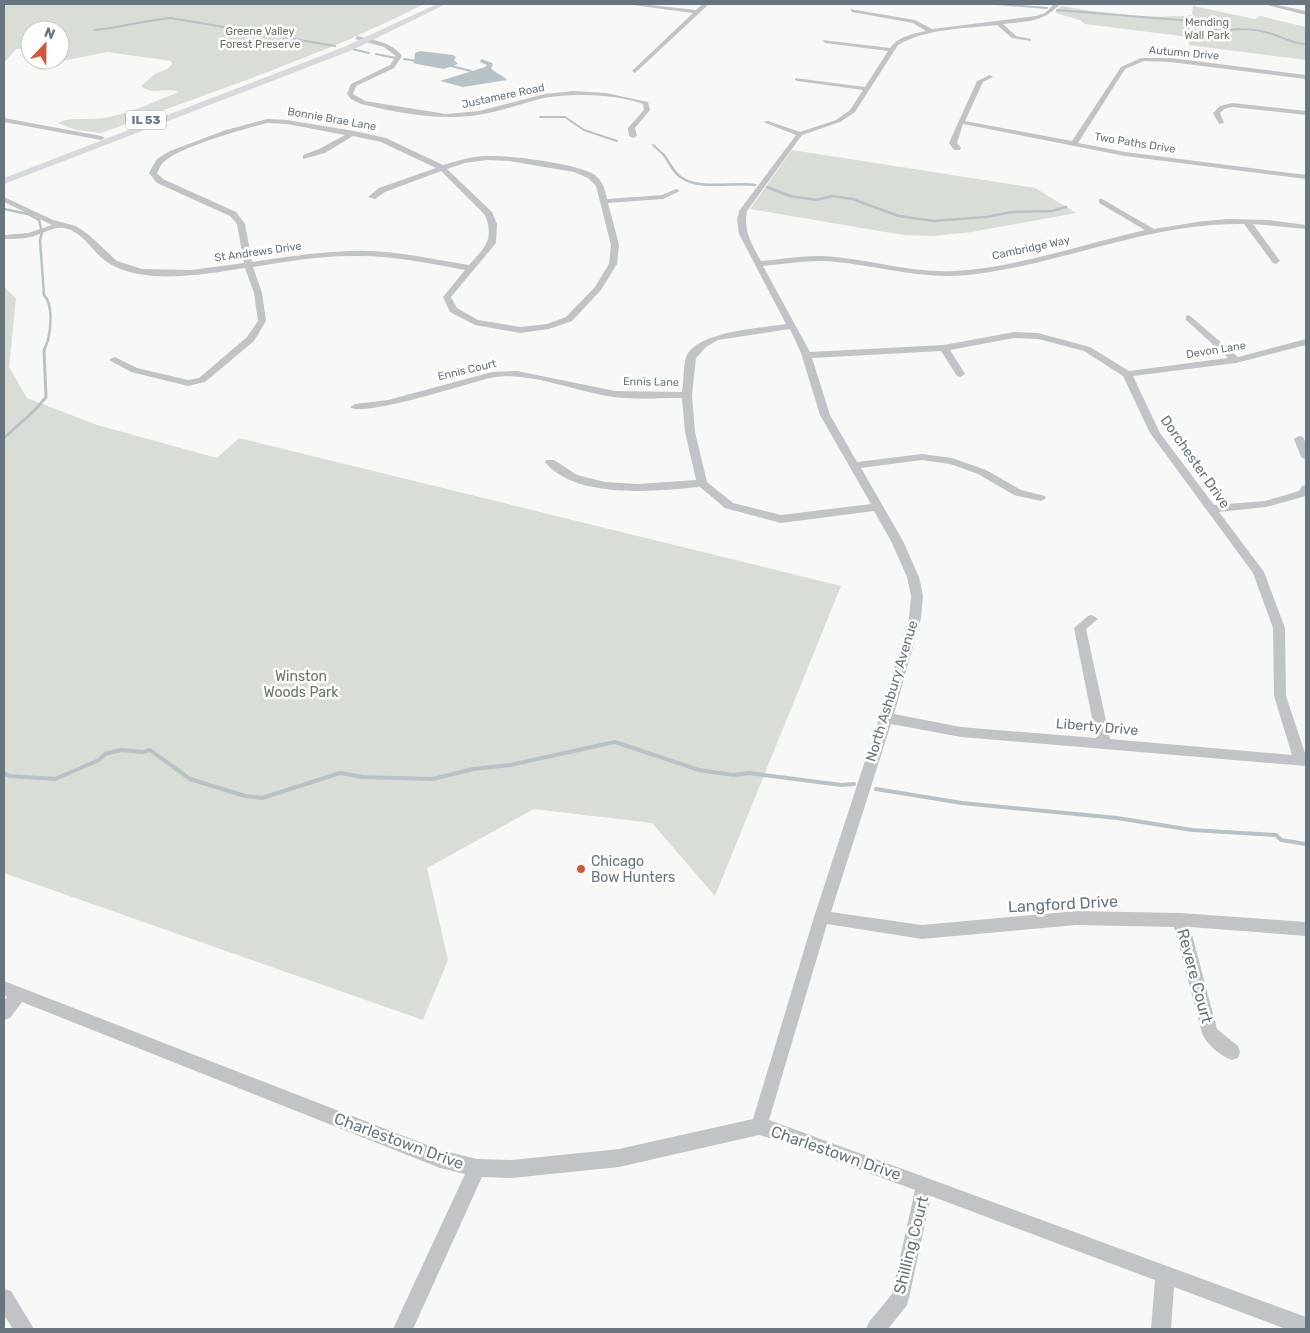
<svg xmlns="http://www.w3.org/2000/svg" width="1310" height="1333" viewBox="0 0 1310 1333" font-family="Rubik,sans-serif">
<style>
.green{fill:#d8ddd5}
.water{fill:#b7c2c6}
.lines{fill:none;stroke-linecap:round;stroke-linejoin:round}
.stream-far3{stroke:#b7c2c6;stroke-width:2}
.stream-far2{stroke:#b7c2c6;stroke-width:2.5}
.stream-far1{stroke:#b7c2c6;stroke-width:3}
.stream{stroke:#b7c2c6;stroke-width:4}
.minor{fill:#c0c4c7;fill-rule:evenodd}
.major{fill:#d6dadd;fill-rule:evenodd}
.poi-dot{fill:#d3573b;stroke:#fff;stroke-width:2}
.labels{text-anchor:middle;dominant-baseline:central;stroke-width:5;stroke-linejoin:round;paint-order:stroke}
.far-park-label{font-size:11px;fill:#687764;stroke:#fff}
.far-street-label{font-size:11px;fill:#66757e;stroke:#fff}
.shield{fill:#fff;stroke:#949ea5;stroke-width:1}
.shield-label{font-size:12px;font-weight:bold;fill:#66757e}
.street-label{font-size:14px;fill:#66757e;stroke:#fff}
.park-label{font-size:14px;fill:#687764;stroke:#fff}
.poi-label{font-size:14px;fill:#66757e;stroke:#fff;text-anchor:start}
.near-street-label{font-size:16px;fill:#66757e;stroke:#fff}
</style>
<rect width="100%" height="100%" fill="#f8f8f6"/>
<g class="green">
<path d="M4 4H424L396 18 341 43 268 72 101 133 76 130 58 123C66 117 91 120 104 118 129 114 155 101 179 92 167 87 152 96 141 86L155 74 167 69 172 64 171 61 107 52 57 62 55 60H60V30H30V48L16 49 4 63Z"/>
<path d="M1061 6C1104 13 1148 20 1192 15L1193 6 1255 19 1260 16 1306 27V60L1189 45V37L1085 24 1080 20 1055 13Z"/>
<path d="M792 150 1035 188 1076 213 972 232 933 236 903 235 750 209Z"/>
<path d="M4 287 16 298 9 367 27 398 97 425 217 458 239 438 841 586 715 896 652 823 534 809 427 868 448 960 423 1020 4 873Z"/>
</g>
<g class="water">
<path d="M420 51 453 55 456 57 454 60 458 64 444 69 417 64 414 63 415 53Z"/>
<path d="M481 59 492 63 493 65 491 68C496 74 502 74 507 80L463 87 440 81 485 67 487 65 480 62Z"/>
</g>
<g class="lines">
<g class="stream-far3">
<path d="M996 4 1047 8"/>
<path d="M1057 10 1204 22"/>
<path d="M1208 25 1219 32C1236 27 1259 29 1275 35 1286 39 1294 44 1306 44"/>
<path d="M94 30C120 28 145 20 171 18L335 46"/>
<path d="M352 49 369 53"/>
<path d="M376 54 396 58"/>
<path d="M404 59 417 61"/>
<path d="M451 66 471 71"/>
<path d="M540 117H565L584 130 617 141"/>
<path d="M653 145 664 155"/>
</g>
<g class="stream-far2">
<path d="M663 154C669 161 673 173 682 178 699 190 734 182 755 185"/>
<path d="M767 187 790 196 816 200 833 196 852 199 899 216 933 221 986 217 1012 212 1052 211 1066 207"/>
<path d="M4 209 28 214 39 220 41 228"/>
<path d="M42 232 40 240 44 295C53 304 51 328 48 340 47 345 44 347 44 352"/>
</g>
<path class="stream-far1" d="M4 438 36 409 46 397 44 350"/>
<g class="stream">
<path d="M4 773 9 776 55 779 99 760 105 754 121 750 143 752 150 750 190 779 245 796 262 798 340 773 363 777 433 779 473 769 510 765 615 742 699 770 733 775 749 773 841 785 854 784"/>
<path d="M876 789 962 803 1117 818 1192 830 1276 835 1281 840 1306 844"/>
</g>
<g class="minor">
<path d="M625 4H641L696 10 703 4H709L635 73 632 71 633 70 693 13Z"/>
<path d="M1054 4H1060C1043 23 1026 21 1003 24L1016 36 1031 39V41L1012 38 997 25C964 29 927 28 898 45L855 112 840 122 802 135 747 211C743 230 752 245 761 261 786 259 811 254 836 257 875 261 914 273 953 271 1015 268 1084 244 1145 230L1099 203V199H1102L1154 229 1204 221 1229 219 1268 220 1306 225V229L1253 224 1280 261 1276 264 1273 263 1244 224C1149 222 1061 265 968 275 923 280 880 266 836 262 811 259 787 264 763 266L810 352 944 345 1014 332 1038 333 1090 347 1129 371 1228 358 1186 320V316L1189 315 1238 357 1306 339V345L1236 363 1133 376 1160 433 1214 505 1265 501 1299 491 1302 486 1306 485V496L1266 507 1219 512 1264 572 1285 628 1286 696 1306 756V766L961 737 891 724 831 912 922 925 1076 911 1180 913 1306 922V936L1190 927 1217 1029 1238 1046 1240 1052 1238 1058 1232 1060C1221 1056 1206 1044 1202 1033L1174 927 1076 925 922 939 827 924 769 1120 1306 1317V1329H1286L1174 1287 1171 1329H1151L1155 1280 931 1196 909 1298 907 1305 888 1329H866L869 1322 892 1294 915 1190 787 1143 759 1135 619 1167 512 1178 482 1177 413 1329H393L465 1174 440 1168 22 1002 10 1018 4 1020V1001L7 997 4 995V981L440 1150 477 1159 512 1160 619 1149 753 1119 814 917 879 718 909 618 911 596 907 577 891 541 874 511 781 523 725 508 700 487C656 491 576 500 545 462L546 460H554L577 475 605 482 638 484 696 480 685 432 682 398C660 398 636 400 614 397 577 392 525 370 490 378 469 383 362 418 350 407L355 404 388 400 492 372 517 371 615 391 682 392C684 382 683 367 686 357 696 331 762 328 786 324L739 234 737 220 739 211 796 135 763 122 768 121 800 132 836 120 850 110 863 90 797 81 795 80V78L865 87 888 51 825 43 823 40 890 48C898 36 913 34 926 31L913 23 852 12 850 9 915 20 932 29 1036 16 1045 13ZM790 329 801 353 820 415 871 504 781 515 733 503 707 482 695 432 692 395 696 358 706 347 718 340ZM1014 338 1038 339 1084 351 1123 376 1150 433 1253 573 1273 628 1274 696 1292 755 1110 739 1086 629 1098 619 1092 615 1088 616 1074 628 1096 738 961 727 894 714 921 618 923 596 919 577 903 541 861 468 922 460 950 464 978 474 1014 495 1041 501 1046 498 1045 496 1021 490 986 470 952 458 922 454 857 462 830 415 812 358 941 351 957 376 960 377 965 374 950 350Z"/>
<path d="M1263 4H1273L1306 11V15Z"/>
<path d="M357 36C373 40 392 42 402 56L394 68 356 86 353 94 365 101 446 114 479 111 545 94 573 91 606 93 648 102 650 110 635 128 637 136 633 138 629 136 628 128 644 110 643 104C616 94 573 93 544 98 522 103 500 112 478 115 440 121 398 113 361 104L351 99 347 94 351 84 390 65 396 56 384 47 355 39Z"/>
<path d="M1141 58H1171L1306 75V79L1171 62 1144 61 1125 69 1078 143 1125 152 1306 175V179L1125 156 963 124 957 143 961 148 960 150H954L949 143 977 81 990 75 993 77 983 82 965 121 1072 141 1121 67Z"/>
<path d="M1232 103 1306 111V115L1232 107 1224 109 1220 113 1224 123 1219 124 1213 113 1220 106Z"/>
<path d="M4 118 101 136 105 138 101 140 4 122Z"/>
<path d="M267 119 287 120 354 131 386 138 443 165C457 161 472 156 488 156 509 155 580 164 595 175 603 182 605 189 607 199L662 195 676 189 680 191 663 199 608 203 619 245 617 264 601 290 572 321 549 329 520 333 475 325 450 312 443 297 465 270C428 263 390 255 352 256 318 256 285 262 253 267L262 293 266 321 254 341 205 382 188 386 131 372 109 360 114 357 117 358 137 368 188 380 199 378 247 337 258 321 254 293 245 268C205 274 149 285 112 265 94 256 85 232 64 228 54 226 40 235 31 237 22 239 12 239 4 239V235L28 233 52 225 4 202V197L53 220 76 226 89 235 117 261 142 269 191 270 244 263 237 224 230 216 157 183 149 173 157 159 170 151 226 130ZM267 123 287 124 345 135 319 149 303 155V159L325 153 353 136 381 142 436 168 379 188 368 197 375 199 385 192 441 171 485 215C495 240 484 248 469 265 430 259 391 249 351 251 318 252 285 257 252 262L245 224 236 212 163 179 157 173C159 170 160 165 163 163 177 147 245 129 267 123ZM487 160 509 161 574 172 588 178 596 186 611 245 609 264 595 287 566 317 547 324 520 327 478 320 457 308 451 297 496 243 497 224 492 212 447 169 465 163Z"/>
<path d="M1299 436 1303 437 1306 444V460L1301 457 1294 439Z"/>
<path d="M4 1289 11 1291 34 1329H13L4 1315Z"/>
</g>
<path class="major" d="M437 4H446L350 51 4 184V178L344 47Z"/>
</g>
<circle class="poi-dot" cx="581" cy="869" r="5"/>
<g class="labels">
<g class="far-park-label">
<text x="1207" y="22">Mending<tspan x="1207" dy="13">Wall Park</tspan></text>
<text x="260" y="31">Greene Valley<tspan x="260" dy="13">Forest Preserve</tspan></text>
</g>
<g class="far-street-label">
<text transform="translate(1184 53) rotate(5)">Autumn Drive</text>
<text transform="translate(503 96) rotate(-12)">Justamere Road</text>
<text transform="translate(332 119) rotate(10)">Bonnie Brae Lane</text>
<text transform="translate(1135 143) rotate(9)">Two Paths Drive</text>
<text transform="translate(1031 248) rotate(-12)">Cambridge Way</text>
<text transform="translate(258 252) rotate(-8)">St Andrews Drive</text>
<text transform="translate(1216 350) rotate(-9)">Devon Lane</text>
<text transform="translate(467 370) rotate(-13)">Ennis Court</text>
<text transform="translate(651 382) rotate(1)">Ennis Lane</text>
</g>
<rect class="shield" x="126" y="110.5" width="40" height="19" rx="4"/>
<g class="shield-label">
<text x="146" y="120">IL 53</text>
</g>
<g class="street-label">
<text transform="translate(1195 462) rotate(55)">Dorchester Drive</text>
<text transform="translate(892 691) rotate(-73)">North Ashbury Avenue</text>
<text transform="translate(1097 727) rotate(5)">Liberty Drive</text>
</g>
<g class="park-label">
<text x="301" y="676">Winston<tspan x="301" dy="16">Woods Park</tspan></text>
</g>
<g class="poi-label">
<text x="591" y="861">Chicago<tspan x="591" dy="16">Bow Hunters</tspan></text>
</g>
<g class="near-street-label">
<text transform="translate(1063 904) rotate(-3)">Langford Drive</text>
<text transform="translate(1195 976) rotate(75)">Revere Court</text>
<text transform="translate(399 1141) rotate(20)">Charlestown Drive</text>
<text transform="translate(836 1153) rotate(19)">Charlestown Drive</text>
<text transform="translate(911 1245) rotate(-76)">Shilling Court</text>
</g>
</g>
<rect width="1310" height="1333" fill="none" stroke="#66757e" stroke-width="10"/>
<g transform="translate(45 45) rotate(22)"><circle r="24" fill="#ffffff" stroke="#c2c8cb"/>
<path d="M0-4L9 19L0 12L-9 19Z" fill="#d3573b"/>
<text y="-8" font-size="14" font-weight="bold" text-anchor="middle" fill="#66757e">N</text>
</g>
</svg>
